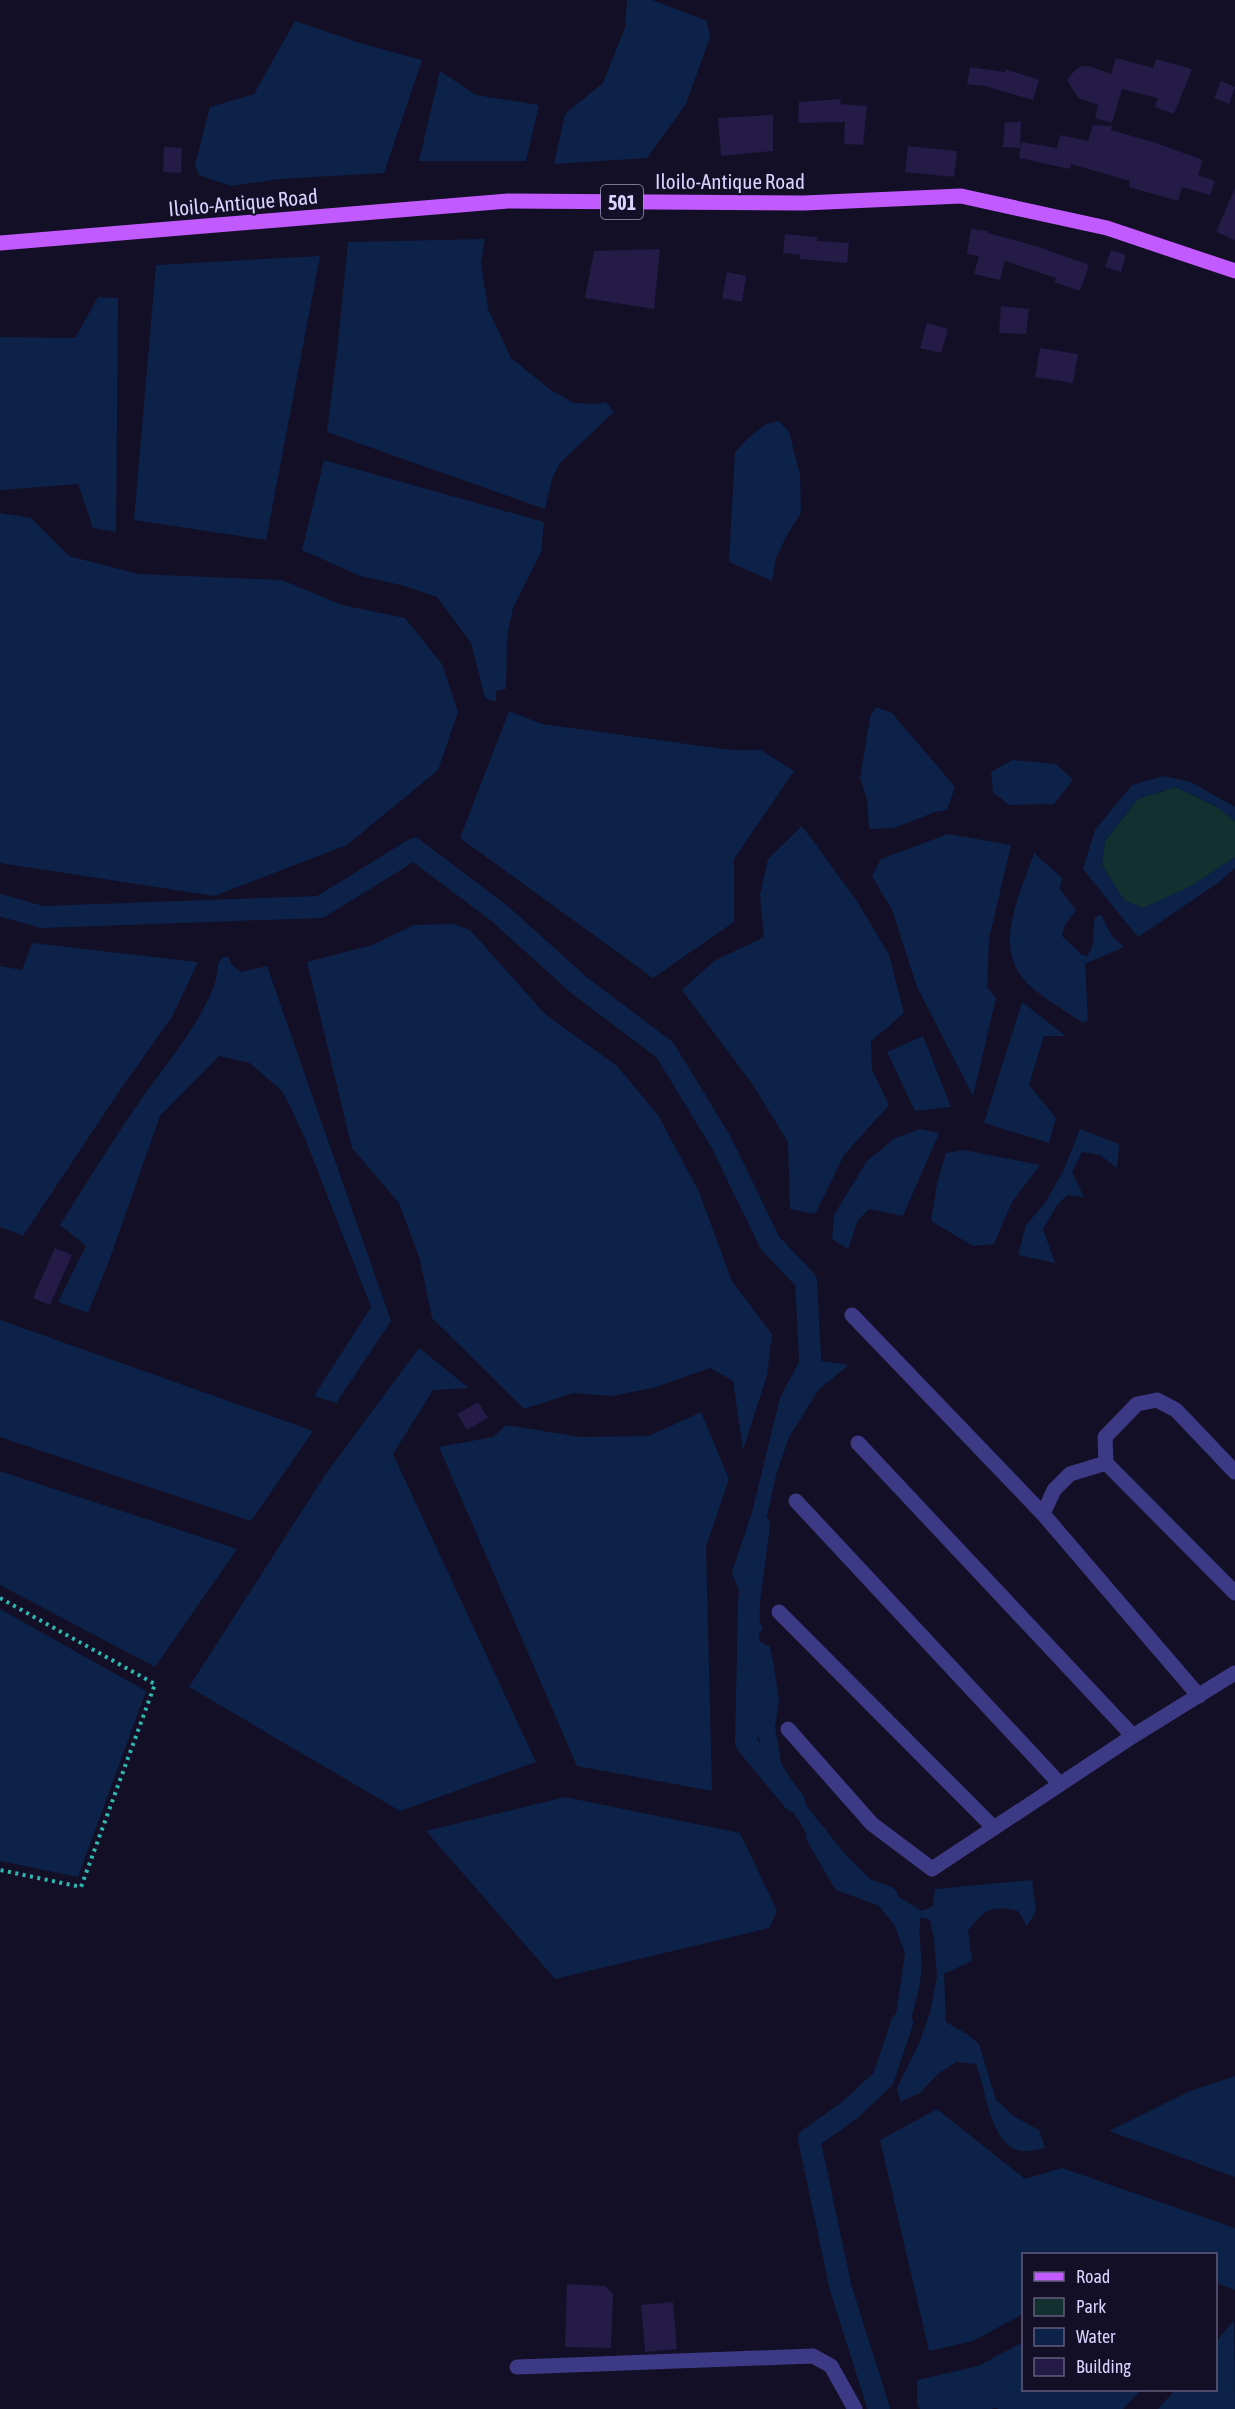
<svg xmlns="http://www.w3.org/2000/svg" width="1235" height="2409" viewBox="0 0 1235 2409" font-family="'Asap Condensed',sans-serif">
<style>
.green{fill:#12302f}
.water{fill:#0c2248}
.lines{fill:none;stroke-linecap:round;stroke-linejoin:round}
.canal{stroke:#0c2248;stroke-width:22}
.building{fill:#241b47}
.path{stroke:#2fb8b0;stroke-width:4;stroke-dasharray:3 4.5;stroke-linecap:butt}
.minor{stroke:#3d3a85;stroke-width:15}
.primary{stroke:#c25bff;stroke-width:15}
.labels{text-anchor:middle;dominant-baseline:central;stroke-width:4.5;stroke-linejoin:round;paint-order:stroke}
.shield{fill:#130f26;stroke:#9e99be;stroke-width:1.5}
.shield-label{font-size:20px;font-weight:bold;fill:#d9d4ff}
.street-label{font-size:21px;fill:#d9d4ff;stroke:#130f26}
</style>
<rect width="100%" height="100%" fill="#130f26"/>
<path class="green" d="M1176 787 1217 807 1235 821V857L1191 887 1143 908 1125 901 1102 866 1105 841 1138 799Z"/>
<g class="water">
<path d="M627 0H652L707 21 710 37 686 104 647 158 554 164 565 114 603 83 625 28Z"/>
<path d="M295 21 360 43 422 60 384 173 279 179 231 186 199 175 195 165 210 107 254 94Z"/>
<path d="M440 71 476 95 539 105 526 161H419Z"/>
<path d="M485 239 481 263 488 309 511 358 551 390 574 403 595 404 606 402 614 412 560 463 552 479 545 509 327 432 337 352 348 242Z"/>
<path d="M320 256 266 540 134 520 156 265Z"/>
<path d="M98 297 118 298 116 532 93 528 78 484 0 490V337L75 338Z"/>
<path d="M779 421 789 432 800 474 801 513 787 535 776 558 772 581 729 562 735 452 747 439 766 424Z"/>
<path d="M324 460 544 522 541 552 513 608 507 637 506 689 496 691V702L485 698 471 643 437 597 401 585 360 576 302 550Z"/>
<path d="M0 513 31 518 69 556 138 574 282 580 342 605 405 618 442 664 458 712 438 770 347 845 214 896 0 863Z"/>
<path d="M876 707 892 713 955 787 947 810 935 812 894 828 869 829 867 799 860 778 870 717Z"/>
<path d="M509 711 542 724 731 750H761L794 771 734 859V922L653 978 460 838Z"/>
<path d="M1012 760 1056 764 1073 780 1054 804 1009 805 993 792 991 772Z"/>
<path d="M1164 776 1191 782 1235 807V821L1217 807 1176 787 1138 799 1105 841 1102 866 1125 901 1143 908 1191 886 1235 857V868L1218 883 1138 937 1083 869 1095 830 1132 785Z"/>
<path d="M802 826 857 901 889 955 904 1013 871 1041 872 1070 889 1105 844 1155 815 1214 790 1209 788 1142 753 1085 682 990 714 961 764 937 760 895 768 859Z"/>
<path d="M948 834 1011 845 989 939 987 987 996 998 973 1096 917 987 892 910 872 876 881 859Z"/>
<path d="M1034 853 1062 878 1060 889 1076 910 1065 925 1062 936 1082 955 1087 956C1096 946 1092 930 1095 917L1101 915 1112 936 1124 947 1085 964 1088 1020 1083 1023C1066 1011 1046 1000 1030 986 990 949 1020 896 1034 853Z"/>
<path d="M454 924 470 930 545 1014 617 1066 658 1115 699 1192 732 1281 772 1334 767 1375 743 1450 733 1381 710 1368 656 1387 613 1396 573 1393 524 1409 432 1318 420 1260 399 1203 352 1148 307 962 372 945 414 925Z"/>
<path d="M32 943 198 962 172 1017 120 1090 23 1236 0 1227V966L22 970Z"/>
<path d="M223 957H229L231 964 241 972 267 966 391 1321 336 1403 314 1396 371 1307 304 1136 283 1092 250 1063 219 1056 160 1116 109 1261 88 1313 58 1302 86 1246 60 1225C87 1182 113 1140 142 1098 164 1067 219 1001 218 964Z"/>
<path d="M1022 1002 1066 1036H1044L1029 1085 1056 1118 1049 1143 984 1123Z"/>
<path d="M923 1036 951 1107 915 1111 887 1052Z"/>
<path d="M920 1129 939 1133 903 1216 869 1209 858 1220 848 1249 832 1239 834 1215 867 1161 895 1138Z"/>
<path d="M1080 1129 1119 1144 1117 1168 1100 1155 1082 1152 1072 1172 1084 1197 1067 1195 1057 1205 1043 1229 1055 1263 1018 1255 1026 1225 1046 1202 1064 1169Z"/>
<path d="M964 1150 1040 1165 1012 1202 994 1244 973 1246 931 1221 937 1184 946 1153Z"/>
<path d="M0 1320 313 1431 251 1521 0 1437Z"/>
<path d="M419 1348 469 1388 433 1390 393 1454 536 1762 400 1811 189 1687 325 1475Z"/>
<path d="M801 1358 849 1365 819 1389 789 1437 776 1475 765 1526 747 1577 751 1598 763 1630 750 1638 742 1599 732 1572 751 1516 780 1398Z"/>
<path d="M701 1412 729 1479 706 1547 712 1791 577 1766 439 1447 493 1437 506 1425 580 1437 649 1436Z"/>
<path d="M0 1471 237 1549 155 1667 0 1585Z"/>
<path d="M0 1609 146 1691 78 1877 0 1861Z"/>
<path d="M756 1639 770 1647 774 1666 779 1701 775 1727 781 1763 809 1809 844 1853 871 1880 922 1911 933 1906 935 1889 1032 1880 1036 1911 1027 1926 1018 1911C991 1904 984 1910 968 1931L972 1961 944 1974 946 2022 967 2034 979 2044 996 2100 1015 2117 1039 2130 1045 2148C1038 2149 1029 2152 1022 2151 990 2147 986 2088 976 2064L956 2062 938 2074 920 2093 900 2102 897 2088 919 2043 930 2013 937 1976 934 1939 930 1920 921 1917C917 1934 923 1955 921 1974 918 1998 910 2024 902 2047L894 2051 888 2045 894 2028 905 1953 895 1926 878 1905 808 1836 782 1793 757 1734 754 1703Z"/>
<path d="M565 1797 740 1833 777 1911 769 1928 555 1979 426 1831Z"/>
<path d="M1235 2076V2177L1109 2131 1190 2091Z"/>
<path d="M937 2109 1025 2179 1062 2168 1235 2228V2290L1216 2283V2254H1024L1023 2314 973 2341 929 2351 880 2140Z"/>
<path d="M1234 2320 1235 2409H1158L1175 2390H1216V2342Z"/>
<path d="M1023 2342 1024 2390H1141L1123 2409H998L995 2407 992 2409H920L917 2404V2380L978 2366Z"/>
</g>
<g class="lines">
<g class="canal">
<path d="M0 905 42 917 320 907 414 849 499 913 580 986 665 1050 721 1142 770 1243 806 1281 811 1378 806 1387"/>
<path d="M759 1525 749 1602 746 1743 794 1801"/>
<path d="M817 1836 843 1881 887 1897"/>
<path d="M879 2409 841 2289 809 2139 850 2110 883 2079 902 2023"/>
</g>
</g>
<g class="building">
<path d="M1116 58 1153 68 1156 59 1192 69 1174 114 1155 107 1158 98 1122 89 1112 123 1095 118 1098 105 1078 98 1067 80 1076 69 1082 66H1089L1111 74Z"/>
<path d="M970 67 1005 72V69L1039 80 1033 100 985 86 967 84Z"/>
<path d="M1221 81 1235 87 1229 104 1214 98Z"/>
<path d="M841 99 840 104 867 106 863 145 844 144 845 122 798 123 799 102Z"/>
<path d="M773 115V151L721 156 718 118Z"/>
<path d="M1005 122H1021L1020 148 1003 147Z"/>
<path d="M1093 125 1112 126 1111 130 1156 143 1203 160 1198 175 1215 181 1210 195 1182 187 1178 201 1129 187 1130 181 1071 164 1070 169 1019 158 1021 142 1057 148 1060 135 1088 141Z"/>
<path d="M908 146 957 151 954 177 905 172Z"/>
<path d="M164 147 182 148 181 173 163 172Z"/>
<path d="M1235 188V240L1216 232Z"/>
<path d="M971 229 988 231V233L1039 247 1089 265 1080 291 1054 282 1056 278 1005 261 1000 280 974 274 979 256 967 254Z"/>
<path d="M785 234 817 237V241L849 243 847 263 800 259V255L783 253Z"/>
<path d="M660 249 654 309 585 298 594 251Z"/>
<path d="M1111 250 1126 255 1121 272 1105 267Z"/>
<path d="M727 272 746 276 742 302 722 298Z"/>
<path d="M1001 306 1029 309 1026 334 999 333Z"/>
<path d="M927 323 948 329 941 353 920 348Z"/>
<path d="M1040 348 1078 354 1073 383 1035 377Z"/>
<path d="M55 1248 72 1255 50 1305 33 1298Z"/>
<path d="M478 1402 488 1418 467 1430 457 1414Z"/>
<path d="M567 2284 605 2286 613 2294 611 2348 565 2347Z"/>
<path d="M673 2302 677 2349 645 2352 641 2305Z"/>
</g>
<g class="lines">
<path class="path" d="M0 1598 155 1684 81 1887 0 1870"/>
<g class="minor">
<path d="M852 1315 1043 1514 1199 1696"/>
<path d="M858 1443 1133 1736"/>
<path d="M1235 1472 1176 1410 1157 1400 1137 1404 1105 1437 1106 1463 1235 1593"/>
<path d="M796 1501 1060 1784"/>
<path d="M1043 1514 1054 1490 1070 1474 1106 1463"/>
<path d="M779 1612 994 1828"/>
<path d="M788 1729 872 1824 932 1869 1133 1736 1235 1673"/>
<path d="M517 2367 813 2356 831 2366 855 2409"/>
</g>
<path class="primary" d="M0 243 508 201 804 203 961 196 1107 228 1235 271"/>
</g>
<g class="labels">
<rect class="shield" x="601" y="185" width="42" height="34" rx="4.5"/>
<g class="shield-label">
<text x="622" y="202">501</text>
</g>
<g class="street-label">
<text x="730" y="181">Iloilo-Antique Road</text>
<text transform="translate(243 202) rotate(-5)">Iloilo-Antique Road</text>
</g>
</g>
<rect x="1022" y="2253" width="195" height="138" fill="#130f26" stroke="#625e7d" stroke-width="1.5"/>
<rect x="1034" y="2272" width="30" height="9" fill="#c25bff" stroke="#625e7d" stroke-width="1.5"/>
<text x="1076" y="2283" font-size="18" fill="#d9d4ff">Road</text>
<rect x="1034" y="2298" width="30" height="18" fill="#12302f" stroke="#625e7d" stroke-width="1.5"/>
<text x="1076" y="2313" font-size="18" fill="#d9d4ff">Park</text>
<rect x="1034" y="2328" width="30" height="18" fill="#0c2248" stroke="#625e7d" stroke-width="1.5"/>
<text x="1076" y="2343" font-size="18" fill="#d9d4ff">Water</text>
<rect x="1034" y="2358" width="30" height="18" fill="#241b47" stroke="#625e7d" stroke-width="1.5"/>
<text x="1076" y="2373" font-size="18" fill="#d9d4ff">Building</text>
</svg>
